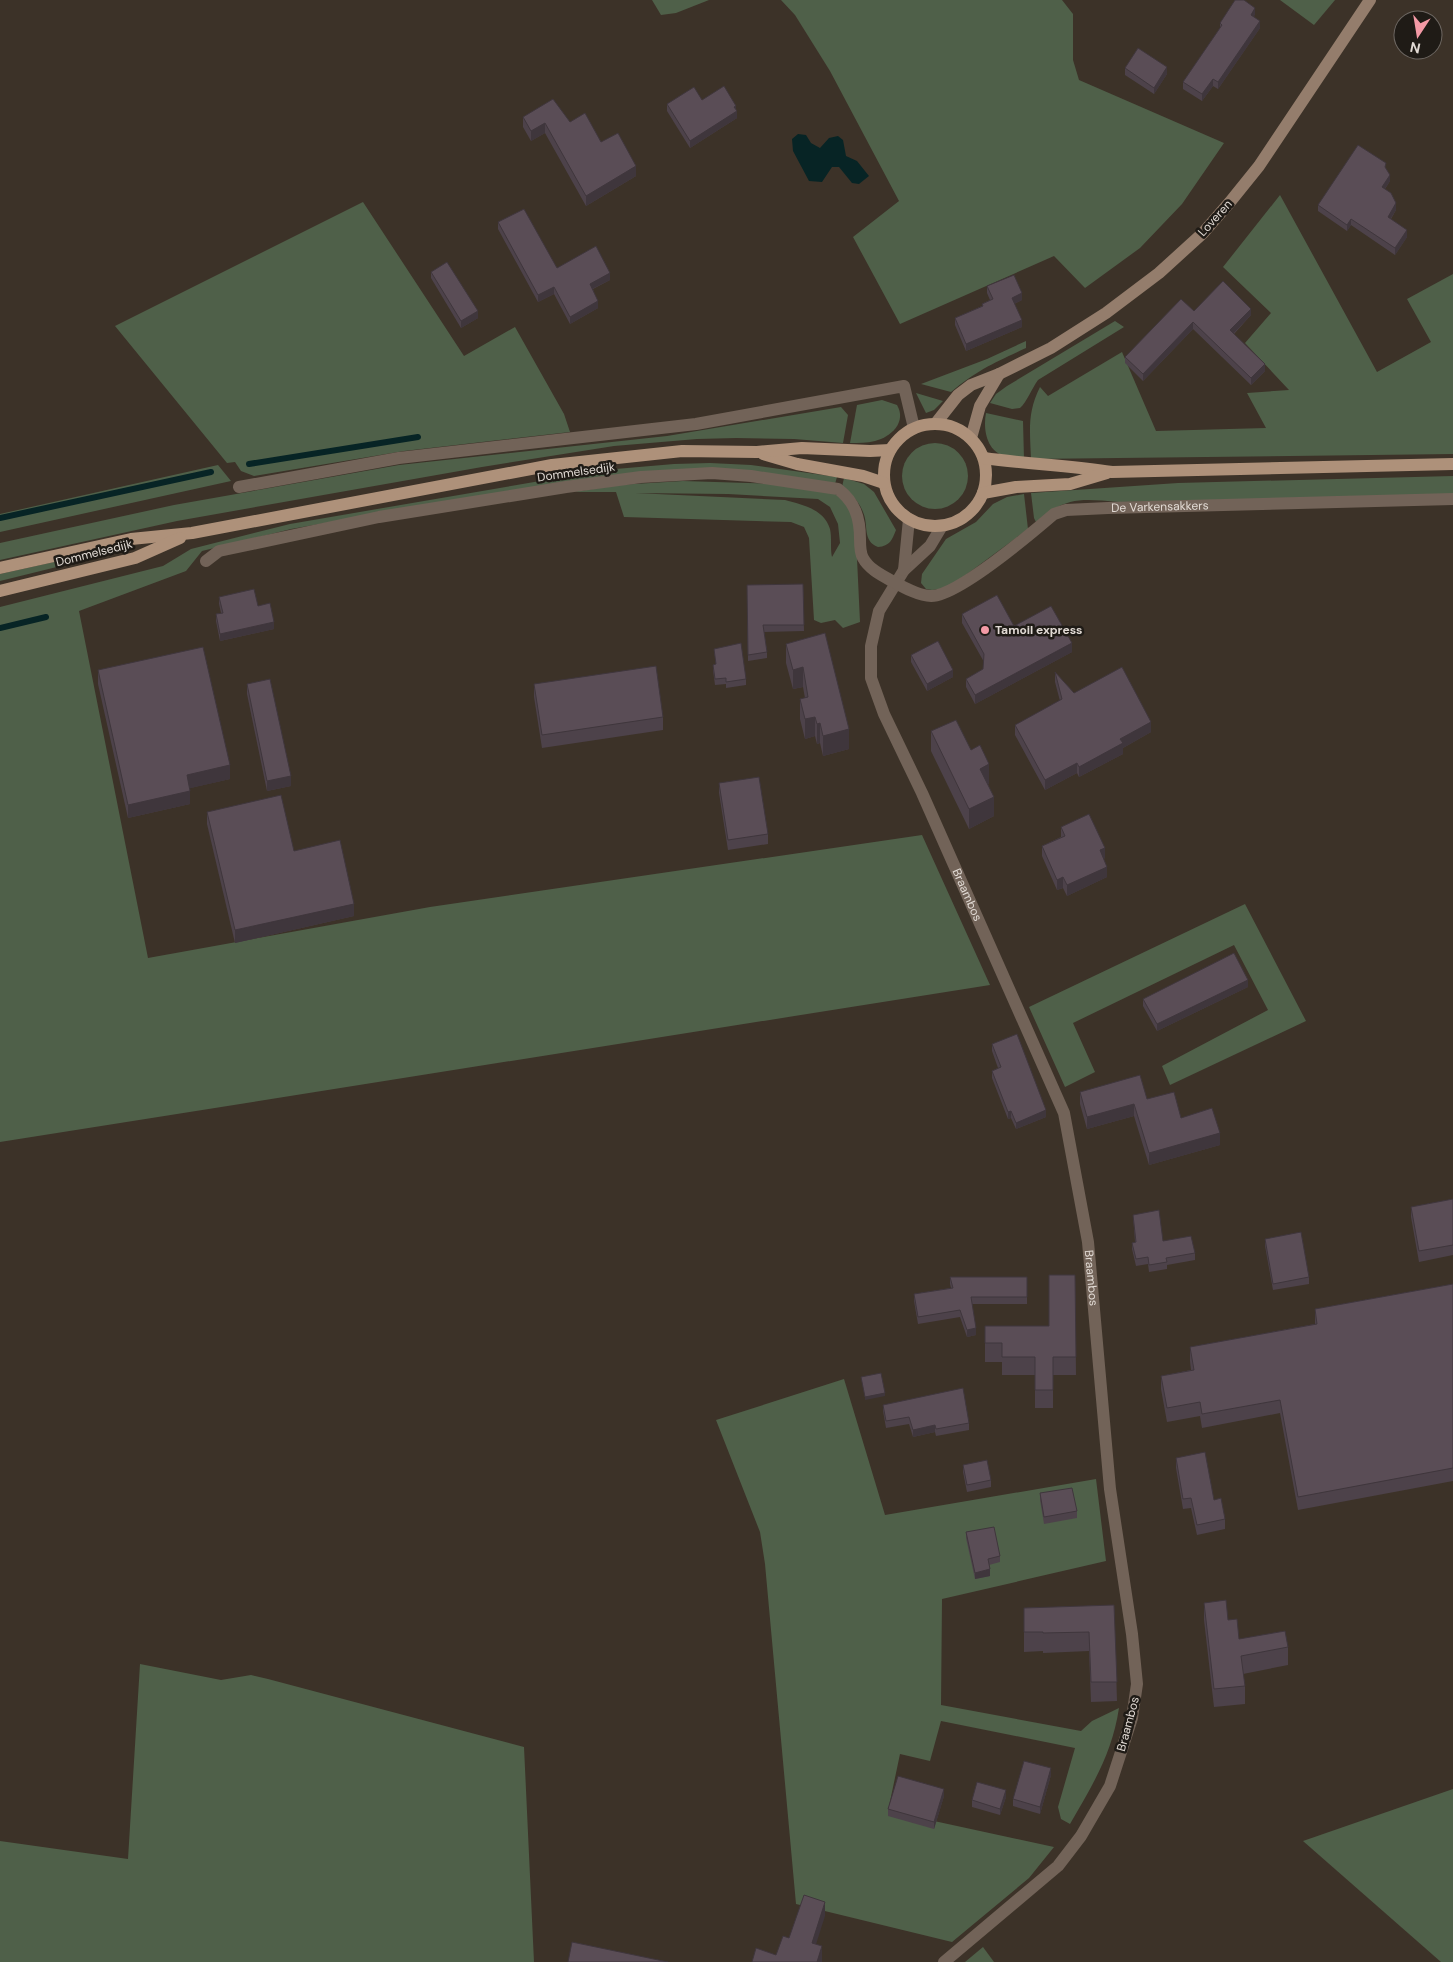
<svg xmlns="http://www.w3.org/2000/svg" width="1453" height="1962" viewBox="0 0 1453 1962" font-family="'DM Sans',sans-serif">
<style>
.green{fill:#4f6049;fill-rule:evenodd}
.water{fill:#072425}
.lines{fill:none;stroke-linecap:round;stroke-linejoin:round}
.stream{stroke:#072425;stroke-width:6}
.street{stroke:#726358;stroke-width:12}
.secondary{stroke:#947d6c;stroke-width:12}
.primary{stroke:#ae917a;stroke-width:12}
.wall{fill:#4d424a}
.shaded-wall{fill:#3f363c}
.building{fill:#5a4d56;stroke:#3f363c}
.poi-dot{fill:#f49aa6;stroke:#1f1b16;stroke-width:2}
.labels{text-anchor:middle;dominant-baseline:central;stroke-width:5;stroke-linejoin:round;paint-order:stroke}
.street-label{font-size:12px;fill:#e1dad4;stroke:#1f1b16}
.poi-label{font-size:12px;font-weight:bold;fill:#e1dad4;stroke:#1f1b16;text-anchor:start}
</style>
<rect width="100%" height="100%" fill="#3c3228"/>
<g class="green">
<path d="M652 0H709L676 13 661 15Z"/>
<path d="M781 0H1062L1073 14V60L1079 80 1224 143 1182 204 1140 248 1085 288 1054 256 900 324 853 237 899 201 830 71 795 15Z"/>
<path d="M1280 0H1335L1314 25Z"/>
<path d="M1280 195 1377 372 1431 342 1407 299 1453 274V454L1031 459C1030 431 1027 413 1040 387L1048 396 1122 352 1156 431 1266 428 1247 393 1289 390 1245 343 1271 313 1223 267Z"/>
<path d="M363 202 464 356 515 327 564 414 570 432 404 451 254 476 241 471 235 462 227 463 115 326Z"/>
<path d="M1115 321 1124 327 1038 380C1032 388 1027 402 1020 408L1012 409 990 403 996 394 1007 386Z"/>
<path d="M1026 341V348C996 362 977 370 951 392L921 384 987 359Z"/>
<path d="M916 393 943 401 934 410 926 413Z"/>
<path d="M882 400 897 405C907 422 891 437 875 441 867 443 859 443 850 443L857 405Z"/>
<path d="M841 407 848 415 843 443 794 439 736 438 697 439 614 446 482 467 177 521 0 560V543L174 505 399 465 667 436Z"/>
<path d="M986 413 1023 421 1024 459C1018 458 1011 458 1005 456 986 451 983 428 986 413Z"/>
<circle cx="935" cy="476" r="33"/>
<path d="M710 463 751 465 837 477 835 484 712 471 434 504 291 529 202 551 186 571 79 611 148 958 430 907 922 835 990 985 0 1142V607L163 566 191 549 290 524 604 470 674 464Z"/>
<path d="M218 465 231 481 0 532V514Z"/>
<path d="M1453 476V496L1119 502C1081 499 1067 496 1036 522L1034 518 1031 493 1178 483Z"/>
<path d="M844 478 864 484 874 492 896 530C892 540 890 546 878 547 862 541 869 525 863 512 859 501 851 494 842 487Z"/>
<path d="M683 481 776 484 835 494 843 499 855 516 860 622 843 628 835 620 821 623 814 620 809 538 804 527 791 522 624 517 616 492H573L618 485ZM635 493 728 494 818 499 830 507 838 524 840 543 832 557C830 549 832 538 830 529 824 509 803 505 785 500Z"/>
<path d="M1024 494 1028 529 948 588 932 590 926 589 921 583 922 574 946 539 976 522 993 504 1007 497Z"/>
<path d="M76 557 77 562 0 581V574Z"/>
<path d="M1245 904 1306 1021 1170 1085 1162 1066 1268 1010 1234 945 1073 1023 1095 1072 1065 1087 1029 1007Z"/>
<path d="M844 1379 885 1515 1096 1479 1106 1561 942 1599 941 1705 1081 1731 1092 1721 1119 1708C1112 1754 1093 1784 1070 1824L1061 1819 1058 1807 1075 1748 941 1721 930 1761 900 1754 888 1811 1054 1847 1029 1878 952 1942 796 1904 765 1564 760 1532 716 1420Z"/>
<path d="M140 1664 221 1680 251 1675 268 1679 524 1747 534 1962H0V1841L128 1859Z"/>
<path d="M1453 1789V1962H1441L1303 1841Z"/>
<path d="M983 1947 994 1962H965Z"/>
</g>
<path class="water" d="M798 134 806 135 811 143 820 148 829 138 838 136 843 140 846 156 857 161 869 176 859 184 852 183 839 167H832L822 182 809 181 793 151 792 139Z"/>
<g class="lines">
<g class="stream">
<path d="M249 464 418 437"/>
<path d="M0 518 211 472"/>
<path d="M0 628 46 617"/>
</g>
<g class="street">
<path d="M239 487 399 458 696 424 904 386 914 428"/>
<path id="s1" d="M942 526 930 546 904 570 879 611 871 646V678L884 714 922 793 1064 1113 1088 1242 1110 1489 1132 1634 1137 1684 1132 1718 1110 1786 1081 1836 1058 1866 944 1962"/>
<path id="s2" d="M206 561 219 551 379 517 566 487 641 477 712 473 751 476 838 489C855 502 860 518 860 539 860 545 860 553 863 558 869 569 881 575 892 581 903 587 919 596 931 596 956 597 1033 532 1054 514L1066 510 1108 508 1453 499"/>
<path d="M904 570 909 519"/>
</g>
<g class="secondary">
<path d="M936 423 958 395 971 385 999 374 1051 348 1106 313 1159 273 1203 233 1230 202 1259 166 1370 0"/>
<path d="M971 438 980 406 999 374"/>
</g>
<g class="primary">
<circle cx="935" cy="475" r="51"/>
<path d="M763 454 797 464 863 476 884 483"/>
<path d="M984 458C1026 464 1069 465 1112 472L1453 464"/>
<path d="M983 493 1016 487 1070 484 1107 473"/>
<path d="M0 568 131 539 192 533 552 465 682 451 757 452 802 448 870 451 890 450"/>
<path d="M0 591 135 558 180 538"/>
</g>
</g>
<g class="wall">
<path d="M1255 14 1254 16 1260 28 1218 89 1213 86 1202 101 1183 89V82L1220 29V23Z"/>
<path d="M1125 68 1167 74 1154 94 1125 75Z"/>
<path d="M702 100 736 109 737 118 690 148 667 111V104Z"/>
<path d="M523 117 570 122 601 142 636 176 586 206 545 133 531 141 523 127Z"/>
<path d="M1386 169 1390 181 1385 189 1396 210 1391 219 1407 237 1395 255 1351 225 1347 231 1318 211V205Z"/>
<path d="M498 222 557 268 610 280 593 289 598 308 570 324 554 294 538 302 498 229Z"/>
<path d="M431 272 478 318 461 328 431 278Z"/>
<path d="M987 286 1022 300 1014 304 1022 327 966 351 955 325V318L982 306V304L990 300 987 293Z"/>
<path d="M1194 311 1251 315 1234 334 1265 371 1251 385 1193 329 1143 381 1125 363V357Z"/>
<path d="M803 584 804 631 764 632 767 652V658L748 661 747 592Z"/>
<path d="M219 597 258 606 274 629 220 641 216 621V614L221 613 219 604Z"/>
<path d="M962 614 1014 626 1072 652 975 704 966 687V679L983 669 984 662 962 623Z"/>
<path d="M825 633 849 749 823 756 820 743 817 744 815 736 805 739 800 719V699L805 698 803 687 793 689 786 663V644Z"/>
<path d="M714 649 746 679V685L726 688V684L715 685 713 670V665L716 664Z"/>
<path d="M911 655 953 677 927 691 911 662Z"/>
<path d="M98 670 230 779 190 788V804L128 818 98 684Z"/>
<path d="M1055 672 1074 693 1151 732 1123 748V754L1079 777 1077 773 1045 790 1015 735V725L1060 701 1055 682Z"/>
<path d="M247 684 291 786 267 791 247 694Z"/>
<path d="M534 684 663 717V730L542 748 534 697Z"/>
<path d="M931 731 971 750 989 784H988L994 816 969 829 931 751Z"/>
<path d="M719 783 768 834V844L728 850 719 793Z"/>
<path d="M207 812 354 916 235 943 207 824Z"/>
<path d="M1061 827 1105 858 1103 859 1107 877 1067 896 1063 888 1057 890 1042 856V846L1061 837Z"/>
<path d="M1248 987 1157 1031 1143 1006V999Z"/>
<path d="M992 1044 1046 1117 1016 1129 1011 1118 1008 1119 992 1078V1071L998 1068 992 1051Z"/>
<path d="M1080 1092 1147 1099 1220 1145 1149 1165 1134 1116 1087 1129 1080 1104Z"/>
<path d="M1453 1199V1255L1419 1262 1411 1217V1207Z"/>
<path d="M1133 1215 1163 1241 1195 1253V1260L1167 1265V1269L1149 1272 1148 1264 1136 1266 1132 1249V1243L1135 1242Z"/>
<path d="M1265 1239 1309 1277V1284L1273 1290 1265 1246Z"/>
<path d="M1075 1275 1076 1375H1053V1408H1035V1375H1002V1362H985V1326H1049Z"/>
<path d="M950 1277H1027V1304H972L976 1335 967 1337 960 1317 918 1324 914 1301V1294L951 1288 950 1284Z"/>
<path d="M1453 1284V1481L1298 1510 1280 1413 1202 1428 1200 1416 1167 1422 1161 1389V1376L1191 1370 1190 1361V1347L1315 1324V1309Z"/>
<path d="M883 1405 969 1423V1430L936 1436 935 1432 913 1437 909 1424 886 1428 883 1411Z"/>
<path d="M1176 1458 1214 1500 1225 1519V1529L1197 1535 1191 1508 1183 1509 1176 1468Z"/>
<path d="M963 1465 991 1480V1487L967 1492 963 1472Z"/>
<path d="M1040 1493 1077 1511V1518L1044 1524 1040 1500Z"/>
<path d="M966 1532 1000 1556V1562L989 1565 990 1576 975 1579 966 1538Z"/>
<path d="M1204 1603 1228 1620 1239 1639 1288 1647V1665L1243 1674 1245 1686V1704L1214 1707 1204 1620Z"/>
<path d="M1114 1605 1117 1701 1091 1702 1089 1651 1043 1653V1651L1024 1652V1608Z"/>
<path d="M1051 1775 1040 1814 1013 1806V1799Z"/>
<path d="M944 1796 934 1829 888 1816V1809Z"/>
<path d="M1006 1797 1000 1815 972 1807V1800Z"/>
</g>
<g class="shaded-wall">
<path d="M1255 8V14L1251 22V15Z"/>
<path d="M1260 21V28L1218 89V82Z"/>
<path d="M1167 67V74L1154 94V88Z"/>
<path d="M1213 79V86L1202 101V94Z"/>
<path d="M736 106V112L737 111V118L690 148V141Z"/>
<path d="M545 123V133L531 141V131Z"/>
<path d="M636 166V176L586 206V196Z"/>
<path d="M1390 175V181L1382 193V187Z"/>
<path d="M1396 203V210L1388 223V217Z"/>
<path d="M1351 219V225L1347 231V225Z"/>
<path d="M1407 230V237L1395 255V248Z"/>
<path d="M610 273V280L590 290V284Z"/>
<path d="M554 287V294L538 302V295Z"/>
<path d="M1022 293V300L1012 305V298Z"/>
<path d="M598 301V308L570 324V317Z"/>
<path d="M1251 309V315L1230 337V330Z"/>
<path d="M478 311V318L461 328V321Z"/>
<path d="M1022 320V327L966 351V344Z"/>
<path d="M1193 322V329L1143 381V374Z"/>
<path d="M1265 364V371L1251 385V378Z"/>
<path d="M274 622V629L220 641V634Z"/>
<path d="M1072 643V652L975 704V695Z"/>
<path d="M803 667V687L793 689V670Z"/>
<path d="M953 670V677L927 691V684Z"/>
<path d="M815 717V736L805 739V719Z"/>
<path d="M1151 722V732L1123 748V754L1079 777V767L1120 739Z"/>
<path d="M820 723V743L817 744V724Z"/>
<path d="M849 729V749L823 756V736Z"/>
<path d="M1077 763V773L1045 790V780Z"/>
<path d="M989 764V784L980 788V769Z"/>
<path d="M230 765V779L187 789V775Z"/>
<path d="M291 776V786L267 791V781Z"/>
<path d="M190 791V804L128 818V805Z"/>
<path d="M994 797V816L969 829V809Z"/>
<path d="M1105 848V858L1100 860V850Z"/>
<path d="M1107 867V877L1067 896V885Z"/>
<path d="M1063 877V888L1057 890V880Z"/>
<path d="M354 904V916L235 943V930Z"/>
<path d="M1248 980V987L1157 1031V1024Z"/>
<path d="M1134 1104V1116L1087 1129V1117Z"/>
<path d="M1046 1110V1117L1016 1129V1123Z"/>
<path d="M1011 1111V1118L1008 1119V1112Z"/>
<path d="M1220 1133V1145L1149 1165V1153Z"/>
<path d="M976 1328V1335L967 1337V1330Z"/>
<path d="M885 1393V1396L865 1400V1397Z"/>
<path d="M935 1425V1432L913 1437V1430Z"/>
<path d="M990 1569V1576L975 1579V1573Z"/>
<path d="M1051 1768V1775L1040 1814V1807Z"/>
<path d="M944 1789V1796L934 1829V1822Z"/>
<path d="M1006 1790V1797L1000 1815V1809Z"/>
<path d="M825 1902V1916L812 1957V1943Z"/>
<path d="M822 1946V1962H817Z"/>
</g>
<g class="building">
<path d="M1235 0H1244L1255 8 1251 15 1260 21 1218 82 1213 79 1202 94 1183 82 1222 25 1220 23Z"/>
<path d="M1138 48 1167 67 1154 88 1125 68Z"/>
<path d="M724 86 736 106 734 107 737 111 690 141 667 104 694 87 702 100Z"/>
<path d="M553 99 570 122 585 113 601 142 618 133 636 166 586 196 545 123 531 131 523 117Z"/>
<path d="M1358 145 1386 163 1385 167 1390 175 1382 187 1391 193 1396 203 1388 217 1407 230 1395 248 1351 219 1347 225 1318 205Z"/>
<path d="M524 209 557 268 596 246 610 273 590 284 598 301 570 317 554 287 538 295 498 222Z"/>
<path d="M447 262 478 311 461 321 431 272Z"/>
<path d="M1014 275 1022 293 1012 298 1022 320 966 344 955 318 983 306 982 304 993 299 987 286Z"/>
<path d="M1223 281 1251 309 1230 330 1265 364 1251 378 1193 322 1143 374 1125 357 1181 299 1194 311Z"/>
<path d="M803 584 804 625H763L767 652 748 655 747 585Z"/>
<path d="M254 589 258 606 270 603 274 622 220 634 216 614 223 613 219 597Z"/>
<path d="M997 595 1014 626 1051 606 1072 643 975 695 966 679 983 669 984 654 962 614Z"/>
<path d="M825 633 849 729 823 736 820 723 817 724 815 717 805 719 800 699 808 697 803 667 793 670 786 644Z"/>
<path d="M938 641 953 670 927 684 911 655Z"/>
<path d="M741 643 746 679 726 682V678L715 679 713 665 716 664 714 649Z"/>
<path d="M203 647 230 765 187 775 190 791 128 805 98 670Z"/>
<path d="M656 666 663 717 542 735 534 684Z"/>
<path d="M1122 667 1151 722 1120 739 1123 743 1079 767 1077 763 1045 780 1015 725 1062 699 1055 672 1074 693Z"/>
<path d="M270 679 291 776 267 781 247 684Z"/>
<path d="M956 720 971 750 980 745 989 764 980 769 994 797 969 809 931 731Z"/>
<path d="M759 777 768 834 728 840 719 783Z"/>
<path d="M281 795 294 851 340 840 354 904 235 930 207 812Z"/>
<path d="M1089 814 1105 848 1100 850 1107 867 1067 885 1063 877 1057 880 1042 846 1065 836 1061 827Z"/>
<path d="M1234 953 1248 980 1157 1024 1143 999Z"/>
<path d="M1017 1034 1046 1110 1016 1123 1011 1111 1008 1112 992 1071 1001 1067 992 1044Z"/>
<path d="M1140 1075 1147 1099 1174 1092 1181 1118 1212 1108 1220 1133 1149 1153 1134 1104 1087 1117 1080 1092Z"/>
<path d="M1453 1199V1245L1419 1251 1411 1207Z"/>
<path d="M1159 1210 1163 1241 1191 1236 1195 1253 1166 1258 1167 1262 1149 1265 1148 1257 1136 1259 1132 1243 1136 1242 1133 1215Z"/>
<path d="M1301 1232 1309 1277 1273 1284 1265 1239Z"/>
<path d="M1049 1275H1075L1076 1357H1053V1390H1035V1357H1002V1343H985V1326H1049Z"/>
<path d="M950 1277H1027V1297H971L976 1328 967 1330 960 1310 918 1317 914 1294 953 1288Z"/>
<path d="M1453 1284V1468L1298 1497 1280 1400 1202 1414 1200 1402 1167 1408 1161 1376 1194 1370 1190 1347 1317 1324 1315 1309Z"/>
<path d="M881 1373 885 1393 865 1397 861 1377Z"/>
<path d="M963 1388 969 1423 936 1429 935 1425 913 1430 909 1417 886 1421 883 1405Z"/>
<path d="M1205 1452 1214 1500 1221 1498 1225 1519 1197 1525 1191 1498 1183 1499 1176 1458Z"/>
<path d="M987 1460 991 1480 967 1485 963 1465Z"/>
<path d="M1072 1488 1077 1511 1044 1517 1040 1493Z"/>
<path d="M994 1527 1000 1556 988 1559 990 1569 975 1573 966 1532Z"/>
<path d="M1226 1600 1228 1620 1237 1619 1239 1639 1285 1631 1288 1647 1241 1656 1245 1686 1214 1689 1204 1603Z"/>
<path d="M1114 1605 1117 1682H1091L1089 1632 1043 1633V1632H1024V1608Z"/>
<path d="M1024 1761 1051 1768 1040 1807 1013 1799Z"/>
<path d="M898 1776 944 1789 934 1822 888 1809Z"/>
<path d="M977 1782 1006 1790 1000 1809 972 1800Z"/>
<path d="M804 1895 825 1902 812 1943 822 1946 817 1962H752L756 1948 776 1955 783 1936 789 1938Z"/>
<path d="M572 1942 668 1962H568Z"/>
</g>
<circle class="poi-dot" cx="985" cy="630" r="5"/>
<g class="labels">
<g class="street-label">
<text transform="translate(1215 218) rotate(-48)">Loveren</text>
<text transform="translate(576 472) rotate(-8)">Dommelsedijk</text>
<text stroke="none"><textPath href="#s2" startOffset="1055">De Varkensakkers</textPath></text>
<text transform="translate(94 553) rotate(-14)">Dommelsedijk</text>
<text stroke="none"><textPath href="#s1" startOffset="412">Braambos</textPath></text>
<text stroke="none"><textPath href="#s1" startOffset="818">Braambos</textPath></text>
<text transform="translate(1128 1724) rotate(-75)">Braambos</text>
</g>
<g class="poi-label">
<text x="995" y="630">Tamoil express</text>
</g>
</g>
<g transform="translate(1418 35) rotate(192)"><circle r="24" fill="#1f1b16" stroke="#6d6762"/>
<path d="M0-4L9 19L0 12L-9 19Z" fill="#f49aa6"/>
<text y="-8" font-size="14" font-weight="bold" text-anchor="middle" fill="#e1dad4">N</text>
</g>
</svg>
